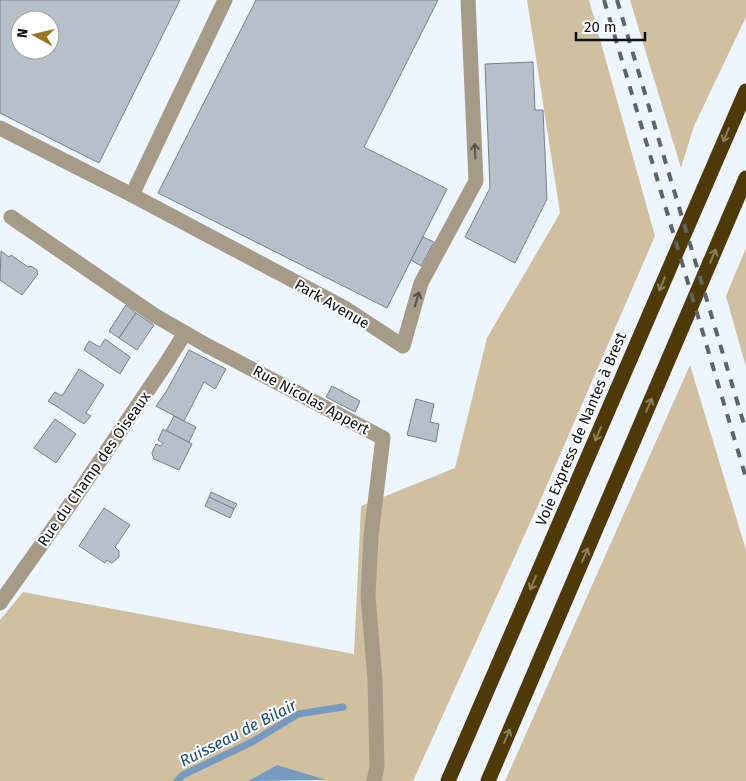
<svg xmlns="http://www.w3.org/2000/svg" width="746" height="781" viewBox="0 0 746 781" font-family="'Fira Sans',sans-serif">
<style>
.green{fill:#d1c09f}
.water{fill:#779ac0}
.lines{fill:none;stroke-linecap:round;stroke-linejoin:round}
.stream{stroke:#779ac0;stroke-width:7}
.building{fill:#b6c0cb;stroke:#78818b;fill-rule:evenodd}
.street{stroke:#a69b87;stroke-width:15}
.highway{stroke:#4e3907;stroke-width:15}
.rail{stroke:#5f646a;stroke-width:4;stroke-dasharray:9 9;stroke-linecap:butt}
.oneway{stroke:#8c7e5e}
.oneway2{stroke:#58544c}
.labels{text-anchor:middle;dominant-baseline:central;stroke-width:4;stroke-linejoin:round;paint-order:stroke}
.street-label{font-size:15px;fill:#0b0e12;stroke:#fff}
.water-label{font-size:16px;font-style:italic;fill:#164a7b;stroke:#fff}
</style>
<rect width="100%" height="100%" fill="#edf5ff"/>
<g class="green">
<path d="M527,0H589L655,236L544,492L413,781H325L277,765L248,781H0V620L23,592L354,654L361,506L455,468L487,338L560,213Z"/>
<path d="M630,0H746V17L694,126L681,168Z"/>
<path d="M746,248V367L726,296Z"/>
<path d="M690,365L746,550V781H505Z"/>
</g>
<path class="water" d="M277,765L326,780L248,781Z"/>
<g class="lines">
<path class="stream" d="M177,781L183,775L252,742L298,714L343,707"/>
</g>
<g class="building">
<path d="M0,0H180L99,163L0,113ZM20,20H50V50H20Z"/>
<path d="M256,0H438L364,147L447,189L387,308L158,193Z"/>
<path d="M533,62L535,110H543L547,199L515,263L465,237L490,188L485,64Z"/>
<path d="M423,237L434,242L421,266L411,260Z"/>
<path d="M1,251L9,257L11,255L28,267L31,266L37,270L38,274L22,295L0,280Z"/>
<path d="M126,305L136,313L119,338L109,331Z"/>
<path d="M136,313L154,325L137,350L119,338Z"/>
<path d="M105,339L130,357L120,374L84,350L89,341L100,347Z"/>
<path d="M189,350L226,369L215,389L204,382L184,421L156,406L166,392Z"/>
<path d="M79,369L104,385L86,413L91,416L84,424L48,401L55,392L62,396Z"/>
<path d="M332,386L360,401L355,412L326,397Z"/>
<path d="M416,399L434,404L430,422L439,424L436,442L407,435Z"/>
<path d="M174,416L196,427L189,442L166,431Z"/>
<path d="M55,419L76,434L56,463L34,448Z"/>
<path d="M163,429L192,444L179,470L154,459L152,453L156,444L161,446L163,443L158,440Z"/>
<path d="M211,492L237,504L234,509L209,497Z"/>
<path d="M209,497L234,509L230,518L205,506Z"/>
<path d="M104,508L130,525L115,547L119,551V557L112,563L107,560L105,563L79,546Z"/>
</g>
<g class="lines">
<g class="street">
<path d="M0,128L132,195L343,307L403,346L421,283L476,181L468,0"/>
<path d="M132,195L225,0"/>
<path d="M11,217L154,315L206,345L383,438L371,536L368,596L375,680L377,767L374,781"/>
<path d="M0,603L76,496L165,365L185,333"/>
</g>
<g class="highway">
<path d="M448,781L746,91"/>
<path d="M488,781L746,178"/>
</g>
<g class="rail">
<path d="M604,0L746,478"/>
<path d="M617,0L746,431"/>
</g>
</g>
<defs><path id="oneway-shaft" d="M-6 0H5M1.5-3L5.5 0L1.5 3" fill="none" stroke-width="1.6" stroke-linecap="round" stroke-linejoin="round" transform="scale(1.25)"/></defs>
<g class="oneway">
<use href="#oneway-shaft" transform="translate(726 135) rotate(113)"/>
<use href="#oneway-shaft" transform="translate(713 256) rotate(-67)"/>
<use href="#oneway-shaft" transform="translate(662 284) rotate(113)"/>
<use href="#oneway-shaft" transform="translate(649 405) rotate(-67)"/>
<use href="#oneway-shaft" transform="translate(598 434) rotate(113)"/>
<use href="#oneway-shaft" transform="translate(585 555) rotate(-67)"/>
<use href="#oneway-shaft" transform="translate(533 583) rotate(113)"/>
<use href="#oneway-shaft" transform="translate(507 736) rotate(-67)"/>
</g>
<g class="oneway2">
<use href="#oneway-shaft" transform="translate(475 151) rotate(-93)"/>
<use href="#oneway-shaft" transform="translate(417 299) rotate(-74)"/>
</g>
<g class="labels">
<g class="street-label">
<text transform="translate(332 304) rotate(30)">Park Avenue</text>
<text transform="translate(311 400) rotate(28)">Rue Nicolas Appert</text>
<text transform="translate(581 429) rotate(-67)">Voie Express de Nantes à Brest</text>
<text transform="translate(94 469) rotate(-55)">Rue du Champ des Oiseaux</text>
</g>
<g class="water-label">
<text transform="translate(238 733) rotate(-27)">Ruisseau de Bilair</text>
</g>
</g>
<g transform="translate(35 35) rotate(278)"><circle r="24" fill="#ffffff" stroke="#9d9fa0"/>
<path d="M0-4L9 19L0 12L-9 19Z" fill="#9c7723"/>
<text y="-8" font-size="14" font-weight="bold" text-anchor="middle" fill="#0b0e12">N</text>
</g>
<path d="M576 32v8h69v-8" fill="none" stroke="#0b0e12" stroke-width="2.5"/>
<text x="584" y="32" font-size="15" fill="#0b0e12" stroke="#ffffff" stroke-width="4" paint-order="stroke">20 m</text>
</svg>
